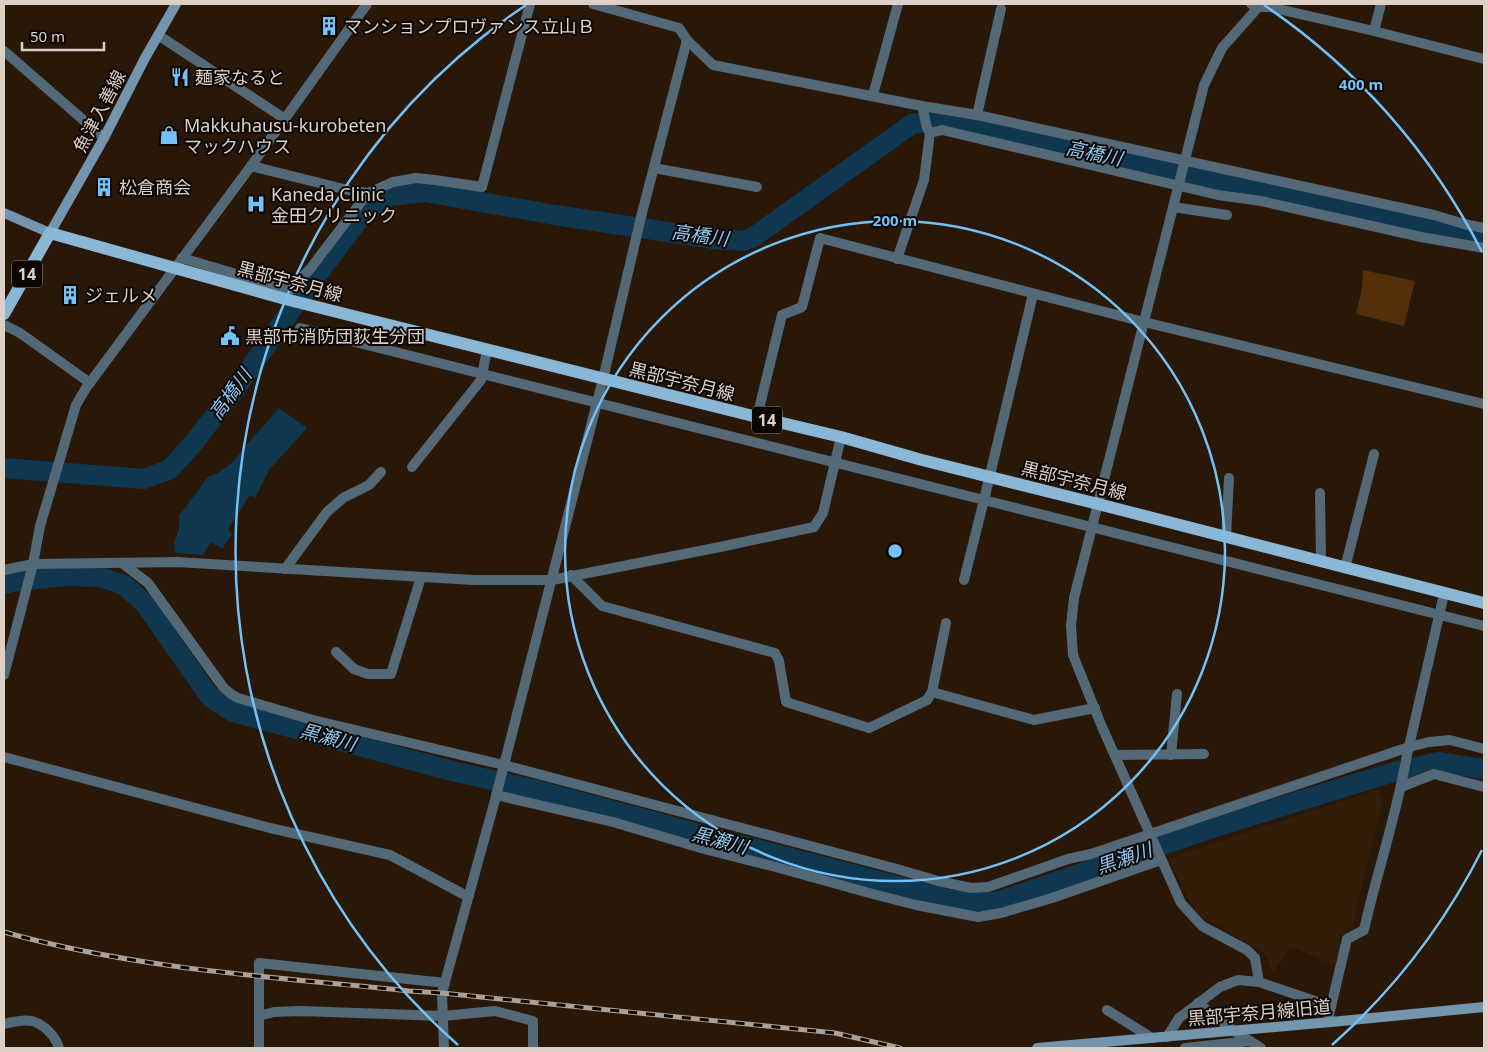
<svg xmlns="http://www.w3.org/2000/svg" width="1488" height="1052" viewBox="0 0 1488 1052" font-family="'Noto Sans','Noto Sans JP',sans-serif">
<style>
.built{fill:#341d08}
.green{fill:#542f09}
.water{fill:#0f3750}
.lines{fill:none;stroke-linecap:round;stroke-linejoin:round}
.river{stroke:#0f3750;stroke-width:20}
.street{stroke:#546978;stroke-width:10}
.secondary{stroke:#7395ad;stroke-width:10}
.primary{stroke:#8bb7d7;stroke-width:12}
.rail-casing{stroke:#ada095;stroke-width:5}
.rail{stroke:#0c0502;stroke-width:3;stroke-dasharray:9;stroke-linecap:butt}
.ring{fill:none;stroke:#73c1f6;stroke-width:2.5}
.labels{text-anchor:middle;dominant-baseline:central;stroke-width:4;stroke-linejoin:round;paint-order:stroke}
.shield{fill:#0c0502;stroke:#9e938c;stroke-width:1}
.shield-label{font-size:16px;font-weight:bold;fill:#dcd0c7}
.poi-label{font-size:18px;fill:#dcd0c7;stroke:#0c0502;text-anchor:start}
.street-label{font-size:18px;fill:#dcd0c7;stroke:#0c0502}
.water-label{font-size:19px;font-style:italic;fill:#8dc9f3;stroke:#0c0502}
.centre{fill:#73c1f6;stroke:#0c0502;stroke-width:2.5}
.ring-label{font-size:15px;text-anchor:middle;font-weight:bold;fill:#73c1f6;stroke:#0c0502;stroke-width:4;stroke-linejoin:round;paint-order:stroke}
</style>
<rect width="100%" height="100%" fill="#291708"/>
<path class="built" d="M1377,789L1383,799L1352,928L1340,936L1336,966L1290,946L1273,973L1264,953L1202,917L1187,897L1169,859Z"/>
<path class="green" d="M1363,270L1415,281L1404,326L1356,314L1362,289Z"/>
<path class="water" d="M279,408L307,428L269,470L255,498L250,495L228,529L232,534L222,549L211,542L203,555L175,553L174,543L179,529V516L208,477L218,473L233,462L243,449Z"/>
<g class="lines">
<g class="river">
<path d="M4,468L144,479L170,469L192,445L236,388L302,295L363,214L390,196L425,192L555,215L714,239L743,241L752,238L912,124L940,120L994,133L1363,211L1484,239"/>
<path d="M4,584L18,581L65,576L100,577L124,585L145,604L210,697L233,712L452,771L536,790L729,842L951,900L997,902L1212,828L1390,773L1438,762L1484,769"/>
</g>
<g class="street">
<path d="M593,4L679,28L687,40L713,65L922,106L927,128L930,133L924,180L897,259"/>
<path d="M1251,4L1259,7H1270L1374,31L1484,59"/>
<path d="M1261,4L1222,48L1204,85L1074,598L1071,626L1073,655L1102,727L1181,903L1202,926L1247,950L1255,958L1259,982L1315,1001L1329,1015L1331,1022"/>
<path d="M1374,31L1381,4"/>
<path d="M158,35L285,119"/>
<path d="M4,51L104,138"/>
<path d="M873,95L898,4"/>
<path d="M922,106L977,115L1434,215L1464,224L1484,228"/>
<path d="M977,115L1001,9"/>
<path d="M930,133L942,130L1218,195L1261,201L1421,237L1484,248"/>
<path d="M251,166L352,191L368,193L393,182L416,178L435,180L482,187L530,4"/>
<path d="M654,168L757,187"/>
<path d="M1173,207L1227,215"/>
<path d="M182,258L290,290L310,269L368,193"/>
<path d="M1033,294L984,500L1484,626"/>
<path d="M4,325L20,333L90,383"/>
<path d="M300,328L984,500L964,580"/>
<path d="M757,417L782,315L802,307L820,238L1144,322L1484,404"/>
<path d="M412,467L481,380L487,350"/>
<path d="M1320,493L1321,562"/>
<path d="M1226,537L1229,478"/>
<path d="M122,563L148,583L223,687L231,694L238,698L313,720L504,765L897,869L938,881L971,888L988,887L1068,859L1091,854L1409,747L1429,742L1450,740L1484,749"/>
<path d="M1345,568L1374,454"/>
<path d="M285,569L327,512L343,498L369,485L381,472"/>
<path d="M4,570L33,564L177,562L473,580H552L720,547L814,527L823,513L841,437"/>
<path d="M571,575L602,606L775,653L779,661L786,702L869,728L927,700L932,692L946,623"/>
<path d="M336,652L354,669L368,674H391L421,577"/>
<path d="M4,675L33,564L40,526L76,405L86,388L251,166L367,4"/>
<path d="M932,692L1034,720L1095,708"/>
<path d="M1115,755L1204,754"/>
<path d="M1171,755L1177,694"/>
<path d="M4,757L270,828L390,855L463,894L469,896"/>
<path d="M1401,787L1434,774L1484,787"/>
<path d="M496,795L613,822L704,849L772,866L873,894L916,905L978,917L1001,913L1052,898L1161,860"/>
<path d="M1198,1003L1234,1031L1261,1048"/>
<path d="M1107,1010L1152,1038"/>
<path d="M1329,1015L1347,939L1364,930C1377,872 1397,814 1407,755L1444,594"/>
<path d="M259,1016L274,1012L300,1011L443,1016L495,1011L533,1021V1048"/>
<path d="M4,1024C12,1022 23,1019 32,1021C44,1024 56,1037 59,1048"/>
<path d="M1167,1037L1179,1018L1220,987L1238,980L1259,982"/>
<path d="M259,1048V963L445,983"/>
<path d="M444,1048L442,993L495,800L603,379L642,213L687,40"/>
<path d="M1185,1048L1250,1041"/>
</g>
<g class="secondary">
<path d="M4,213L50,233L104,138L145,58L176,4"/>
<path d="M1037,1048L1331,1022L1484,1007"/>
</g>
<path class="primary" d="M4,314L50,233L285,299L757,417L841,437L922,460L1098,504L1484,603"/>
<g class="rail-casing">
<path id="rail" d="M4,932C135,969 273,977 409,991L442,993L835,1033L900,1048"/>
</g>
<use href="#rail" class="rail"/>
</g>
<g class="ring">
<circle cx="895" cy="551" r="330"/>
<path d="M1482 850A659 659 0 0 1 1332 1045M458 1045A659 659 0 0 1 526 5M1264 5A659 659 0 0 1 1482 252"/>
</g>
<defs>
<g id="building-bare" transform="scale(1.5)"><path d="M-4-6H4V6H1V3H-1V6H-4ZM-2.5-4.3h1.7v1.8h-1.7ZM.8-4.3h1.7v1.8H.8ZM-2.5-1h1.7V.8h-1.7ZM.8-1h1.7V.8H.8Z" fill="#73c1f6" stroke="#0c0502" stroke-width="2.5" paint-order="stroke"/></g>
<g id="restaurant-bare" transform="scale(1.5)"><path d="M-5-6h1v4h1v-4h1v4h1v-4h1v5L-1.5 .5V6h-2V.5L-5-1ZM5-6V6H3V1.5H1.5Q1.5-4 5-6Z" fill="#73c1f6" stroke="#0c0502" stroke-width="2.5" paint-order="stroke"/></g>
<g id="shop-bare" transform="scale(1.5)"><path d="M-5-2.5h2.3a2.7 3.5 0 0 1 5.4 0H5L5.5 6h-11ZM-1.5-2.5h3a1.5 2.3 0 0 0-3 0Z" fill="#73c1f6" stroke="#0c0502" stroke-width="2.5" paint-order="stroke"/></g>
<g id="hospital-bare" transform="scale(1.5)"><path d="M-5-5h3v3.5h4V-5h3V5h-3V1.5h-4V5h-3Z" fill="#73c1f6" stroke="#0c0502" stroke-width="2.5" paint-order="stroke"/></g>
<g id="civic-bare" transform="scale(1.5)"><path d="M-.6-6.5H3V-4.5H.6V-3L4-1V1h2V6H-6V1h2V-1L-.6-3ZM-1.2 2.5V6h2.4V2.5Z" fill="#73c1f6" stroke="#0c0502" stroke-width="2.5" paint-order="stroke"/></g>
</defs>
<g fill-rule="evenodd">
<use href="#building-bare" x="329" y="26"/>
<use href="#restaurant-bare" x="180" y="77"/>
<use href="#shop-bare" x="169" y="135"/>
<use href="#building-bare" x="104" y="187"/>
<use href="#hospital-bare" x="256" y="204"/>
<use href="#building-bare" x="70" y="295"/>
<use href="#civic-bare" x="230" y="336"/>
</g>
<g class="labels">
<g class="shield">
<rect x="12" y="260.5" width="30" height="27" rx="4"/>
<rect x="752" y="406.5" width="30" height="27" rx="4"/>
</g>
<g class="shield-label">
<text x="27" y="274">14</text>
<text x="767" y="420">14</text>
</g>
<g class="poi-label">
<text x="344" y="26">マンションプロヴァンス立山Ｂ</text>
<text x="195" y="77">麺家なると</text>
<text x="184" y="125">Makkuhausu-kurobeten<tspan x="184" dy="21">マックハウス</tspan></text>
<text x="119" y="187">松倉商会</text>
<text x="271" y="194">Kaneda Clinic<tspan x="271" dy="21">金田クリニック</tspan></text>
<text x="85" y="295">ジェルメ</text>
<text x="245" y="336">黒部市消防団荻生分団</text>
</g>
<g class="street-label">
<text transform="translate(99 111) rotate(-62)">魚津入善線</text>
<text transform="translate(290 281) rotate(15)">黒部宇奈月線</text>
<text transform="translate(682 381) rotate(14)">黒部宇奈月線</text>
<text transform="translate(1074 480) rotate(14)">黒部宇奈月線</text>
<text transform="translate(1259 1012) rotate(-5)">黒部宇奈月線旧道</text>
</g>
<g class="water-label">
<text transform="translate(1094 153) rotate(12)">高橋川</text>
<text transform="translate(700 235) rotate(8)">高橋川</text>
<text transform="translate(230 394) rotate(-54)">高橋川</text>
<text transform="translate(328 737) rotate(15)">黒瀬川</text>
<text transform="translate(720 840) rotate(15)">黒瀬川</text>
<text transform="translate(1124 858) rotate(-19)">黒瀬川</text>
</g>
</g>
<circle cx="895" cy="551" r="8" class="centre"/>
<g class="ring-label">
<text x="1361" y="90">400 m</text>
<text x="895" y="226">200 m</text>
</g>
<rect width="1488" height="1052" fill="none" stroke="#dcd0c7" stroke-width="10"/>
<path d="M22 42v8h82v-8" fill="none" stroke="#dcd0c7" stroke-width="2.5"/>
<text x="30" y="42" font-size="15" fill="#dcd0c7" stroke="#0c0502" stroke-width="4" paint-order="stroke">50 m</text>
</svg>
